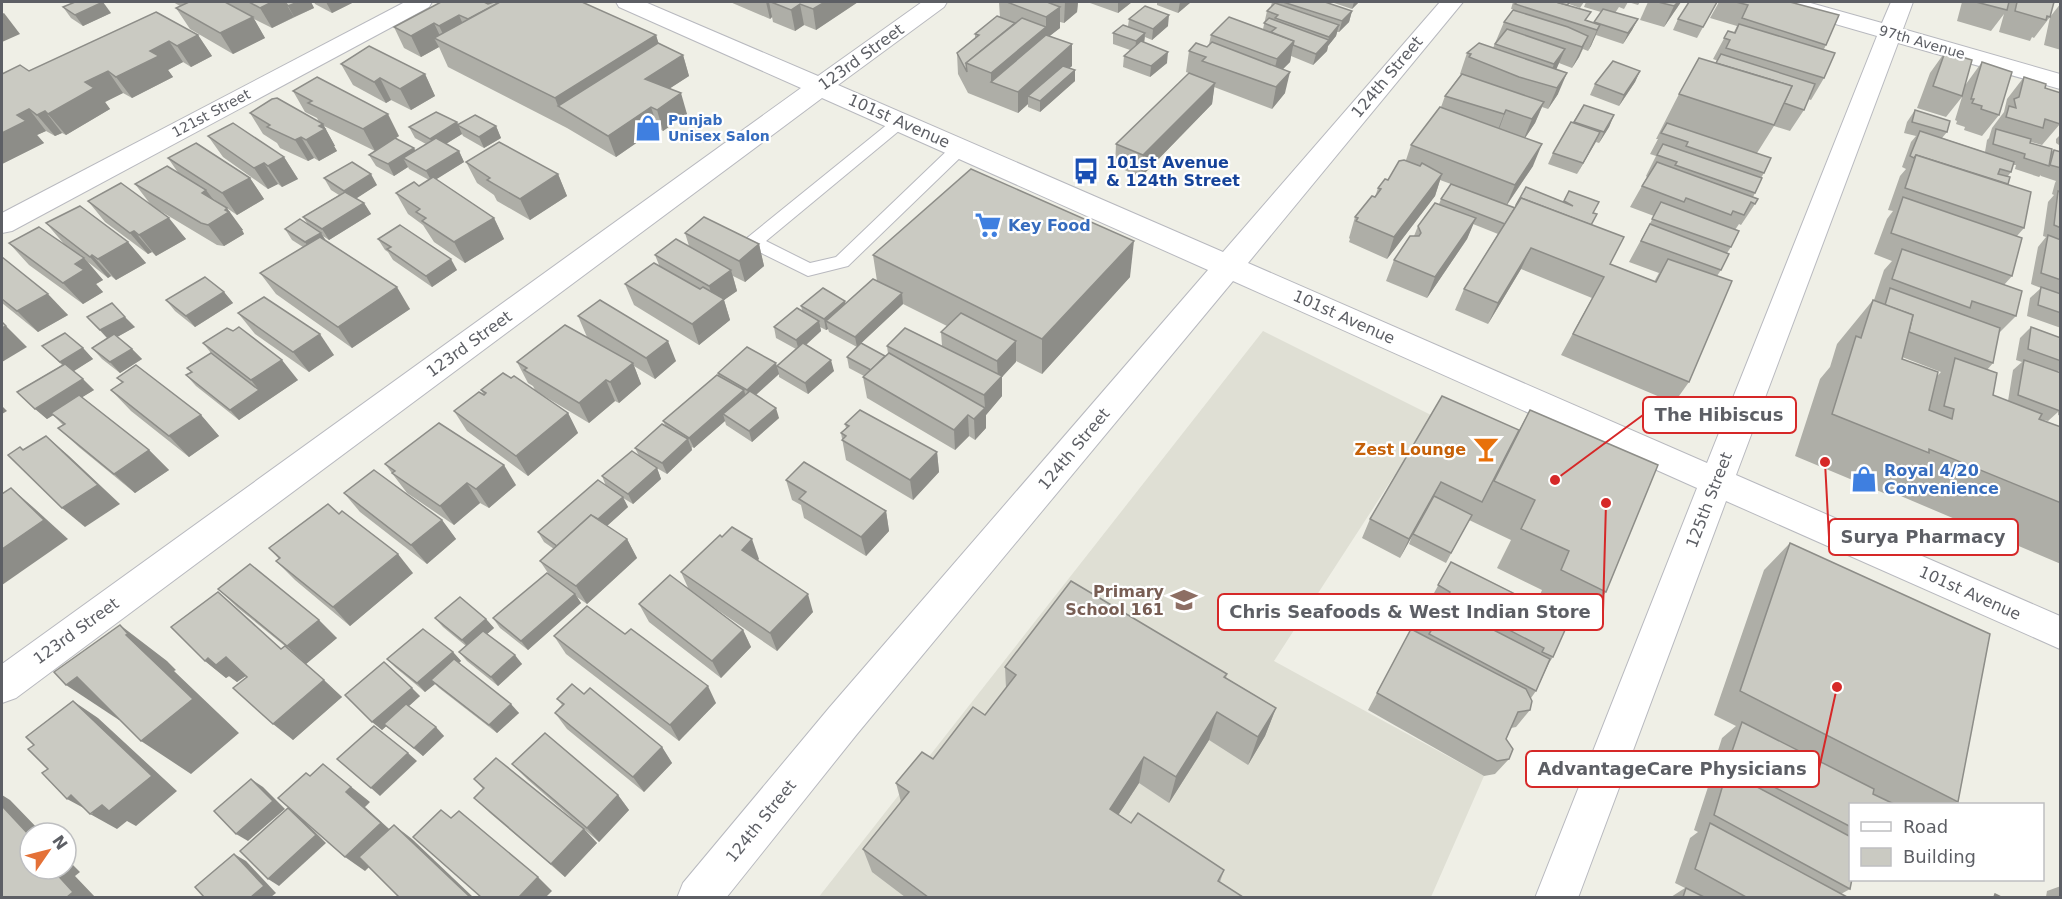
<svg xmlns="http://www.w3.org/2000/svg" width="2062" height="899" viewBox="0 0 2062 899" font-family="'DejaVu Sans',sans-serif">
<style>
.education{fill:#dfdfd4}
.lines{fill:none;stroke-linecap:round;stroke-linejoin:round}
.service-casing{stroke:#b8b9bf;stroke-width:2}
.minor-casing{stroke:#b8b9bf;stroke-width:2}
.service{fill:#fff;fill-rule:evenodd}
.minor{fill:#fff;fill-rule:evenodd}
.wall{fill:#aeaea7;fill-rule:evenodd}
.shaded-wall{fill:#8d8d88}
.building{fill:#cacac2;stroke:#8d8d88;stroke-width:1.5}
.labels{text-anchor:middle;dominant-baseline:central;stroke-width:4.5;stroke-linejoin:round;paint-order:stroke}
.far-street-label{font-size:14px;fill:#5d5f65;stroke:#fff}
.far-shop-label{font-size:14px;font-weight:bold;fill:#366cbe;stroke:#fff;text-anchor:start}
.street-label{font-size:16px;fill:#5d5f65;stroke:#fff}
.transit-label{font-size:16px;font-weight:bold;fill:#164399;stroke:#fff;text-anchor:start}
.shop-label{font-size:16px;font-weight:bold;fill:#366cbe;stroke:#fff;text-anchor:start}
.food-label{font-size:16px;font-weight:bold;fill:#c56008;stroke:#fff;text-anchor:end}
.education-label{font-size:16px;font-weight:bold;fill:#785e54;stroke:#fff;text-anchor:end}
.leader{fill:none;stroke:#d62828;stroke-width:2}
.callout-dot{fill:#d62828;stroke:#fff;stroke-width:2}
.callout{fill:#fff;stroke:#d62828;stroke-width:2}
.callout-label{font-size:18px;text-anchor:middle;font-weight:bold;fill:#5d5f65}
</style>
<rect width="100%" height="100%" fill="#efefe6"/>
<path class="education" d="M1263,331L1433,416L1274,661L1484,776L1431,897L818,898Z"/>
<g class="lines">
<g class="service-casing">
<path id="service" d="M900,117L906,119L908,122L906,125L766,241L810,263L836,257L954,144H966L968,148L966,152L848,266L808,276L747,246L744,242L747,238L894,119Z"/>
</g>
<g class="minor-casing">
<g id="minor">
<path d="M405,2H432L429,7L12,231L2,233V213Z"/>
<path d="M616,2H645L818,76L922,2H947L944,7L838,85L1223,252L1440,2H1463L1248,263L1707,463L1877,36L1776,7L1773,2H1807L1882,23L1891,2H1913L1903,29L2060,74V89L1898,43L1736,475L2060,616V649L1726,501L1578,898H1535L1697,488L1233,281L857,734L726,898H677L683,883L829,708L1208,270L822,98L16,698L2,703V664L801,88L619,7Z"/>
</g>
</g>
<use href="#service" class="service"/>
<use href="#minor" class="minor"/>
</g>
<g class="wall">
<path d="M173,2H311L314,8L272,28L254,19L265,38L233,54L190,29L176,8L180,6Z"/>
<path d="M314,2H354L332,13L315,4Z"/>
<path d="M441,2L656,35L658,43L683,55L689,76L670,88L687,114L663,131L658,128L616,157L567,128L448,67L439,47L421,57L404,48L394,27Z"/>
<path d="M730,2H858L816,30L804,25L795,31L773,22L772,17L770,19Z"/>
<path d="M999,2H1078L1077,12L1064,23L1060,22V28L1049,36L1072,44V66L1069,68L1075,81L1040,112L1028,107V104L1018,113L968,93L958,74L957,53L975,38V34L1000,18Z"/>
<path d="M1090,2H1132L1118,13L1090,3Z"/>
<path d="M1157,2H1191L1178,13L1157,5Z"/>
<path d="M1272,2H1325L1352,11L1349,22L1339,32H1337L1336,36L1328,46L1327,51L1313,65L1291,56L1290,62L1283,69L1285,93L1272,109L1214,87L1212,104L1141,177L1115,166L1116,144L1200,77L1186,72L1189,51L1207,47L1209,44L1211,35L1263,29L1267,11L1272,6H1271Z"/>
<path d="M1331,2H1359L1352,9Z"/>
<path d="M1513,2H1584L1580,8L1569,4L1568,5L1587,21L1594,23L1601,12L1584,7L1586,2H1640L1638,5L1628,2L1624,9L1619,7L1615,13L1638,19L1632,30L1623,44L1596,35L1588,51L1583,49L1579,57L1572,68L1559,63L1556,69L1558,94L1548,109L1542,107L1535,123L1525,138L1533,166L1507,205L1514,208L1516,205L1563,202L1569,191L1593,213L1591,225L1610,264L1654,282L1659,273L1629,262L1654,216L1630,207L1647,177L1646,176L1656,156L1650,154L1658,139H1656L1679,94L1716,63L1718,61L1713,59L1728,31L1734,32L1737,26L1710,18L1719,2H1790L1826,45L1824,49V78L1811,100L1808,99L1804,110L1790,131L1774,126L1757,153L1764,173L1761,178L1755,193L1753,197L1755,204L1741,225L1739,224L1735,230L1731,247L1727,253L1721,270L1717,276L1689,382L1674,403L1561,355L1592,298L1521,269L1488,324L1455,310L1464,289L1498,234L1473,224L1467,239L1427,298L1386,281L1394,260L1414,236L1418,226L1439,204L1441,199L1451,184L1440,180L1435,196L1387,259L1349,242L1350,239L1349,238L1355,217L1375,197L1378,188L1388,180L1406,160L1411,145L1441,107L1445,96L1461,74H1460L1467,53L1493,48L1504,22L1513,10V9H1511Z"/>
<path d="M1648,2H1681L1664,27L1640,20Z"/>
<path d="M1717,2L1697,38L1673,30L1678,19Z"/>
<path d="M1962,2H2009H2008H2054L2050,17L2034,38L2032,37L2030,41L1999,32L2004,14L1991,31L1957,21Z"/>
<path d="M2061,3V50L2044,45L2050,17Z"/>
<path d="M63,7L111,13L83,26L71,18Z"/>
<path d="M1129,19L1168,26L1152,40L1145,37L1144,42L1167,63L1150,77L1123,67L1124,56L1130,50L1113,44V33L1128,26Z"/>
<path d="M198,35L212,56L191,67L183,62L168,70L173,77L132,98L123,93L105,102L110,109L66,135L62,133L55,136L46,131L37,135L44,143L2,164L29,71Z"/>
<path d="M1945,52L1966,84L1982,62L1999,115L1982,136L1964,130L1965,127L1956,124L1957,121L1955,120L1962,97L1946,117L1917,108L1930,73Z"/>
<path d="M341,64L425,74L435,96L411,110L391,100L386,103L353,85Z"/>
<path d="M1640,71L1635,82L1619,106L1590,95L1595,84Z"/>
<path d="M2024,77L2045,88L2060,124L2042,145L2031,142L2030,143L2051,152L2054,150L2059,151V145L2056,143V139L2061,134V328L2027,316L2030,298L2041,288L2031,284L2038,247L2046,237L2043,236L2048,202L2054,195L2052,194L2055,183L2056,181L2041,176V175L2039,177L2015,169L2016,165H2013L2011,172L2008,176V184L2024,228L2017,236L2012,276L2004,285L2016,316L1999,333L1993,363L1987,370L1993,395L2008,401L2013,370L2022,362L2016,360L2020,338L2031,327L2061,361V369L2057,372L2061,373V416L2058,415V412L2048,421L2039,419L2061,427V564L1889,491L1886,494L1795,456L1820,379L1830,367L1837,344L1873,300L1879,302L1874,300L1884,270L1892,261L1874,254L1887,219L1893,211L1888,210L1900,176L1906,169L1902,167L1911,142L1916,136L1904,133L1907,122L1915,110L1947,132L1942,138L1985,152L1987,140L1989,138L1992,128L2004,112L2007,99ZM1902,357L1941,372L1936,377L1902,359Z"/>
<path d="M293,91L399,136L375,151L324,126L335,146H334L337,151L319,161L314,158L308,161L280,148L277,143L263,134L250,113L319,122L317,118L305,112Z"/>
<path d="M1584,105L1614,115L1609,127L1599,143L1596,142L1577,174L1548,164L1553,153Z"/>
<path d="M457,122L458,125L496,126L501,138L484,148L463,136L462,134L446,144L459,151L464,162L436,179L494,218L504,239L465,263L434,242L423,225L408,214L396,193L419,186L429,180L409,169L408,167L394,176L376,166L369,155L415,151L426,144L415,138L409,127Z"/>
<path d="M208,136L284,157L298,179L282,187L278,184L268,189L223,157Z"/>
<path d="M168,158L250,178L264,199L237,215L212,198L243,230H242L244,234L224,246L217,245L152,206L186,239L156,256L152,252L148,254L105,222L88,201L151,205L135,184L179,174Z"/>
<path d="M466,162L558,174L567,196L530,220L497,201L494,195L477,183Z"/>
<path d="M324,178L377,185L356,198L364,203L371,214L329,240L323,236L326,241L410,309L352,348L276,294L260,273L303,247L292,240L285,229L307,223L303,217L339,195L331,190Z"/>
<path d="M46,223L128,242L146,263L116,280L111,276L108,278L88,262L103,280L96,284L103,292L83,304L29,265L9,243L65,245Z"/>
<path d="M685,233L759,244L764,266L745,282L733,276L737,291L724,300L730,320L699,345L634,305L625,284L659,265L655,255L689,246Z"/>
<path d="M378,239L457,270L432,287L393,260L388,252L385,250Z"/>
<path d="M873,255L1130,277L1042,374L1016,361L1002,377V396L986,415V428L975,440L969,436L955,450L867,398L863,377L864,376L849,368L847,357H885L888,354L887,346H942L941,332L947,326L903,304L857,347L829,332L828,329L826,330L820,327L821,331L806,345L834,371L808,394L779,377V374L756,395L779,418L752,442L726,425L725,421L694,448L692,447V450L667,474L655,467L657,468L661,479L633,504L623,498L628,507L607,526L627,539L637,558L587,604L577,597L581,603L528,650L500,628L493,618L548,573L540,561L554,549L544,542L538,532L606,486L602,476L639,456L635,448L665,425L663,421L718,376V373L777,366L796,349L776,338L774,327L802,310L801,306L846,303L877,281Z"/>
<path d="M2,257L68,315L38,332L2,303Z"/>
<path d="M224,292L233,303L195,327L175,311L166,300Z"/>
<path d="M238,313L334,355L309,372L255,334Z"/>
<path d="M578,316L676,361L655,379L634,366L641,384L619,403L615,401L589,423L539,393L568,413L578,433L528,476L467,431L454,411L484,395L481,390L511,378L535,390L533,386L528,383L517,362L587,337Z"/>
<path d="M87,317L135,327L117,337L132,349L142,359L120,373L102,359L92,348L107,338Z"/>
<path d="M203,343L298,380L239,420L196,386L186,375L191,372L187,368L211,353Z"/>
<path d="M42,346L83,348L93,359L73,371L94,390L82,397L149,450L169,470L135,493L80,448L58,428L63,425L53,415L47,419L17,392L62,365Z"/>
<path d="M117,378L201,415L219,436L189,457L131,411L111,390L122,383Z"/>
<path d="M1530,410L1606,592L1577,630L1567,625L1553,657L1549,663L1536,691L1531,698L1530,710L1516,727L1511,728L1506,739L1509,759L1495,774L1484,776L1368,710L1411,629L1416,631L1429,607L1439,612L1440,610L1428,604L1451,562L1536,604L1542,590L1497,568L1511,540L1469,520L1446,563L1409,544L1412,536L1400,558L1362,538L1370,519L1514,439Z"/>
<path d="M845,424L937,452L939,472L913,500L846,460L841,433L846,428Z"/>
<path d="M385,464L516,485L489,508L480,503L454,525L407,493Z"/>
<path d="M786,480L886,511L889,531L866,556L804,518L801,505L792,500Z"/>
<path d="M344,493L442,520L456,539L427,564L360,512Z"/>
<path d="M722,537L759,559L757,560L813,612L777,651L706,602L743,630L751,647L721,678L649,622L639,604L689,590L681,572Z"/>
<path d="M1790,543L1958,802L1953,804H1851L1850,889L1841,894L1847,897H1671L1685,888L1675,883L1690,838L1698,832L1694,830L1708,787L1714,782L1709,779L1722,738L1736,726L1714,715L1764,570Z"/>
<path d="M269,548L413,573L350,626L295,580L276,561L279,559Z"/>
<path d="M218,589L337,638L306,664L288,649L342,697L293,740L246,676L237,682L229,676L226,678L205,661L281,649L285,646L238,608Z"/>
<path d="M435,618L486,619L494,628L487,634L522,664L498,686L467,661L459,652L466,646L443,627Z"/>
<path d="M625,634L716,703L679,741L566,654L554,636Z"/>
<path d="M453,652L461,661L459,663L519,713L497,733L439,688L435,684L425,692L396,668L387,659Z"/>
<path d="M1005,667L1227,674L1226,678L1276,708L1265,736L1248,765L1209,740L1169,803L1139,783L1118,815L1131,823L1224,870L1220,882L1243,897H905L872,872L863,849L901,802L896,783L933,759L985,715L1006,688Z"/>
<path d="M584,694L662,747L672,763L644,792L567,729L555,713L562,705L557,699Z"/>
<path d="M345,695L420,696L409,706L444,736L423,756L386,726L382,730Z"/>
<path d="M512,764L618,795L629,810L599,842L527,779Z"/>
<path d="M474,779L584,829L597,843L565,877L490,813L474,798L483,789Z"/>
<path d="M2061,886V897H2046L2047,891Z"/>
</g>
<g class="shaded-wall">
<path d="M103,2L111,13L83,26L75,15Z"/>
<path d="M272,2H285L294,17L272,28L260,8Z"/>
<path d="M298,2H311L314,8L294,17L288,6Z"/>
<path d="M326,2H354L332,13Z"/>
<path d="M766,2H769L772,17L770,19Z"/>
<path d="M825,2H858L816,30L813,9Z"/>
<path d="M1065,2H1078L1077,12L1064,23Z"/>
<path d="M1118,2H1132L1118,13Z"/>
<path d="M1180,2H1191L1178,13Z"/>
<path d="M1354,2H1359L1352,9Z"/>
<path d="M1678,2H1681L1664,27L1674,6Z"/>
<path d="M800,4L804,25L795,31L791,10Z"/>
<path d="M1060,7V28L991,82V73L1046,27V17Z"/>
<path d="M1352,11L1349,22L1339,32L1342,21Z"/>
<path d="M4,13L20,34L2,42V14Z"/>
<path d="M459,15L468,36L448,44L439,26Z"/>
<path d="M1169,15L1168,26L1152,40L1153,29Z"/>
<path d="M253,17L265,38L233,54L220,33Z"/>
<path d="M1638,19L1632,30L1623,44L1628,33Z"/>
<path d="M434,23L443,42L434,38L439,47L421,57L411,36Z"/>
<path d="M1339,25L1336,36L1328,46L1327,51L1313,65L1316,54L1328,41L1329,37Z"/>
<path d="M1600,25L1591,46L1588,51L1597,30Z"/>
<path d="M1145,33L1144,44L1135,52L1136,41Z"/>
<path d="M198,35L212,56L191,67L177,46Z"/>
<path d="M656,35L665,64L558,106L555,98Z"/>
<path d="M1588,36L1579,57L1572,68L1582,47Z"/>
<path d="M169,41L183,62L168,70L173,77L132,98L116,77L150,51Z"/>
<path d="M1294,41L1290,62L1272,80L1277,59Z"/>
<path d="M1072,44V66L1035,98L1028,96V104L1018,113V92Z"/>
<path d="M1565,49L1556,70L1546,85L1554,64Z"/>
<path d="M1168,52L1167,63L1150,77L1151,66Z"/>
<path d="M683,55L689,76L652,100L645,79Z"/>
<path d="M1075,70V81L1040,112V101Z"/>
<path d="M108,71L123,93L105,102L110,109L66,135L48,114L85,82Z"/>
<path d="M1640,71L1635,82L1619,106L1624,95Z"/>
<path d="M1290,72L1285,93L1272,109L1276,87Z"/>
<path d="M1567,73L1558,94L1548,109L1557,88Z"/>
<path d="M425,74L435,96L411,110L400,89Z"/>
<path d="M380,78L391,100L386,103L374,82Z"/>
<path d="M1215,83L1212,104L1141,177L1143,155Z"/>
<path d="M681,93L687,114L663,131L657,110Z"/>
<path d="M1544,102L1535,123L1523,141L1532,119Z"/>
<path d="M651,107L658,128L616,157L608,136Z"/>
<path d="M29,109L46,131L37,135L44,143L2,164V133L17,115Z"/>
<path d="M1506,110L1498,132L1496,135L1504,114Z"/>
<path d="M45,111L62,133L55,136L37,115Z"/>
<path d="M388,114L399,136L375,151L363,129Z"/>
<path d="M1614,115L1609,127L1599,143L1604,132Z"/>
<path d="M457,122L462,134L436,150L430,139Z"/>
<path d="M323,124L335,146H334L337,151L319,161L306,140L319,126Z"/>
<path d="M496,126L501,138L484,148L479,137Z"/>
<path d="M1600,132L1595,143L1577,174L1583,163Z"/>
<path d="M301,137L314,158L308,161L295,140Z"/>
<path d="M1542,144L1533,166L1506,206L1515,185Z"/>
<path d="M414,148L420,159L403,158L408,167L394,176L388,164Z"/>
<path d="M459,151L464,162L432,182L426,171Z"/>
<path d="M284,157L298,179L282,187L268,166Z"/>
<path d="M264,163L278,184L268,189L254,168Z"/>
<path d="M371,174L377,185L351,202L344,191Z"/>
<path d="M558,174L567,196L530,220L520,199Z"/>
<path d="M1442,174L1435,196L1387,259L1394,237Z"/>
<path d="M250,178L264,199L237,215L222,193Z"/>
<path d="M206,190L222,211L202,193Z"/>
<path d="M364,203L371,214L329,240L322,229Z"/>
<path d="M227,208L243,230H242L244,234L224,246L208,225Z"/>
<path d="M169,218L186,239L156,256L139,235Z"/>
<path d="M494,218L504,239L465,263L454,242Z"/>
<path d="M1476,218L1467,239L1427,298L1435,277Z"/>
<path d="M134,231L152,252L148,254L130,233Z"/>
<path d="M321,233L328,244L312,253L305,242Z"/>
<path d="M1134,241L1130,277L1042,374V339Z"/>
<path d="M128,242L146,263L116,280L98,259Z"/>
<path d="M759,244L764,266L745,282L739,261Z"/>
<path d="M1531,248L1521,269L1488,324L1498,303Z"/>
<path d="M92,255L111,276L108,278L90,257Z"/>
<path d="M84,258L103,280L96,284L103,292L83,304L63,283L75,264Z"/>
<path d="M451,259L457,270L432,287L426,276Z"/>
<path d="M731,270L737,291L724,300L730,320L699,345L692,324L715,306L709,286Z"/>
<path d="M397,287L410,309L352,348L338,327Z"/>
<path d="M224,292L233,303L195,327L186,316Z"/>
<path d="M902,293L903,304L857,347L855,337Z"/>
<path d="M48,294L68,315L38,332L17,311Z"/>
<path d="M845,301L847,312L826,321L828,329L826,330L824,319Z"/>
<path d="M125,317L135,327L110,341L100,330Z"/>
<path d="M819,321L821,331L799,351L796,340Z"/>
<path d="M6,326L27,347L2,362V328Z"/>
<path d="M320,334L334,355L309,372L293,352Z"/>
<path d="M668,341L676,361L655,379L646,358Z"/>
<path d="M1016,341V362L1002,377V396L986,415V428L975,440L974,419L985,408L984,395L998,380L997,361Z"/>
<path d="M83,348L93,359L71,373L60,362Z"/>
<path d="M132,349L142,359L120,373L110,362Z"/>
<path d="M282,360L298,380L239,420L230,410L259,390L251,380Z"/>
<path d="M831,360L834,371L808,394L805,383Z"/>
<path d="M633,363L641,384L619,403L610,382Z"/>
<path d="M776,363L779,374L750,400L747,390Z"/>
<path d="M83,379L94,390L47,419L35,409Z"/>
<path d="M606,380L615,401L589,423L579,403Z"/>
<path d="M744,390L747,401L723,414L725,421L694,448L689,438Z"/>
<path d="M2,406L7,411L2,414Z"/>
<path d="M776,408L779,418L752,442L749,431Z"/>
<path d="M568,413L578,433L528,476L516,456Z"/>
<path d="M201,415L219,436L189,457L169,436Z"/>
<path d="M968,415L969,436L955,450L954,430Z"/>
<path d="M46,436L69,456L120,504L85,527L62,508Z"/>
<path d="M688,439L692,450L667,474L662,463Z"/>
<path d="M149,450L169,470L135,493L114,474Z"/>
<path d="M937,452L939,472L913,500L910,480Z"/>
<path d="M504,465L516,485L489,508L476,489Z"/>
<path d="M657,468L661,479L633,504L628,494Z"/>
<path d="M1441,482L1431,502L1400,558L1409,539Z"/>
<path d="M467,483L480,503L454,525L440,506Z"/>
<path d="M11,488L34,508L68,539L2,585V549Z"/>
<path d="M623,497L628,507L569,560L563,550Z"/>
<path d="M886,511L889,531L866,556L861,537Z"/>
<path d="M442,520L456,539L427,564L411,545Z"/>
<path d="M627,539L637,558L587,604L576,586Z"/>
<path d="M752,539L759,559L749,569L742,550Z"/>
<path d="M398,554L413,573L350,626L333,607Z"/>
<path d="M575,594L581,603L528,650L521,641Z"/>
<path d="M808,594L813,612L777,651L770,633Z"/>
<path d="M486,619L494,628L470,649L462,640Z"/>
<path d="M319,620L337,638L306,664L287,646Z"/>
<path d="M120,625L167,661L176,670L174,671L239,733L191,774L141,741L126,635Z"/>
<path d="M743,630L751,647L721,678L712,661Z"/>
<path d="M453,652L461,661L435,683L431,680L435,684L425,692L417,683Z"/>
<path d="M515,655L522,664L498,686L491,677Z"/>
<path d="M226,657L247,675L237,682L229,676L226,678L205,661L208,658Z"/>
<path d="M77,677L129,712L119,720L66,685Z"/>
<path d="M324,680L342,697L293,740L273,724Z"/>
<path d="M708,686L716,703L679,741L670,725Z"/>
<path d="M412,688L420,696L382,730L372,722Z"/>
<path d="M73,701L98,718L177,791L136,826L127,821L117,829L90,814L93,813L67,799L71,795L102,805Z"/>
<path d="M511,704L519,713L497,733L489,725Z"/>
<path d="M1276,708L1265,736L1248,765L1258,737Z"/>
<path d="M1217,712L1209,740L1169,803L1176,777Z"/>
<path d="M436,727L444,736L423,756L414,748Z"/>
<path d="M662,747L672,763L644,792L633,777Z"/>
<path d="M408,753L417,761L380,796L371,788Z"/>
<path d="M1144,757L1139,783L1106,834L1110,809Z"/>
<path d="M323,764L370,802L365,807L399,838L365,871L345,857L346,792Z"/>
<path d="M251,779L263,787L285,809L248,841L236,834Z"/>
<path d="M2,795L10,800L42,833H30V836L2,806Z"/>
<path d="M618,795L629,810L599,842L587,828Z"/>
<path d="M288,808L299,816L326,843L279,886L268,879Z"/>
<path d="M394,825L412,839L473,897H470Z"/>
<path d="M584,829L597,843L565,877L551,864Z"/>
<path d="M234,854L246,861L276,893L271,897H251Z"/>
<path d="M66,858L80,872L75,876L95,897H67L52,869H66Z"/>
<path d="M538,877L552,891L546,897H519Z"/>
</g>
<g class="building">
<path d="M75,2H103L75,15L63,7Z"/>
<path d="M189,2H225L253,17L220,33L176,8Z"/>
<path d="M249,2H272L260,8Z"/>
<path d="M285,2H298L288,6Z"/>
<path d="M441,2H485H484L488,4L494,2H500L468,19L459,15L439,26L434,23L411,36L394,27Z"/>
<path d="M500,2H582L656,35L555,98L434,38Z"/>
<path d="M771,2H825L813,9L800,4L791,10Z"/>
<path d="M1007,2H1047L1060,7L1046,17Z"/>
<path d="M1283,2H1325L1352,11L1342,21Z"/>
<path d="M1517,2H1556L1591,12L1585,20L1600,25L1597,30L1515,4Z"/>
<path d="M1556,2H1570L1567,5Z"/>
<path d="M1658,2H1678L1674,6Z"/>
<path d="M1689,2H1717L1703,27L1678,19Z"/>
<path d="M1736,2H1790L1839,15L1826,45L1742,18L1748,5Z"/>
<path d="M1976,2H2009L2007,10Z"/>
<path d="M2017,2H2054L2050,17L2047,16L2046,20L2015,11Z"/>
<path d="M1275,3L1339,25L1329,37L1275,18L1278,15L1267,11Z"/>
<path d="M1145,6L1169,15L1153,29L1129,19Z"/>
<path d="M1603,9L1638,19L1628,33L1594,22Z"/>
<path d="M1513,10L1568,27L1588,36L1582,47L1504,22Z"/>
<path d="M156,12L198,35L177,46L169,41L150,51L159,56L116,77L108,71L85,82L94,88L48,114L45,111L37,115L29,109L17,115L26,121L2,133V74L20,65L29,71Z"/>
<path d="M997,16L1015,23L966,63L967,72L957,53L979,35L975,34Z"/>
<path d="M1229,17L1294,41L1277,59L1211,35Z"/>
<path d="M1022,18L1046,27L991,73L966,63Z"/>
<path d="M1269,18L1329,40L1316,54L1293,45L1294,41L1271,32L1276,28L1264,23Z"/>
<path d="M1739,24L1835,53L1824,78L1726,48L1730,40L1724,38L1728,31L1735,33Z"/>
<path d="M1123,25L1145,33L1136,41L1113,33Z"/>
<path d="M1507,29L1565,49L1554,64L1495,44Z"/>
<path d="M1046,35L1072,44L1018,92L991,82Z"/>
<path d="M1141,41L1168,52L1151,66L1124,56Z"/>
<path d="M1212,42L1290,72L1276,87L1202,61L1206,57L1189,51L1196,43L1207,47Z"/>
<path d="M658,43L683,55L645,79L681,93L657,110L651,107L608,136L558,106Z"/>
<path d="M1479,43L1567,73L1557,88L1519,77L1469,57L1471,54L1467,53Z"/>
<path d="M369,46L425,74L400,89L380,78L374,82L341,64Z"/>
<path d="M1945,52L1972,60L1962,96L1933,86Z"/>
<path d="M1721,54L1815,84L1804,110L1784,103L1792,86L1716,63Z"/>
<path d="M1699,58L1792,86L1774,125L1679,94Z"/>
<path d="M1613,61L1640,71L1624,95L1595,84Z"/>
<path d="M1982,62L2012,72L1999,115L1981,109L1982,106L1972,103L1974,99H1971Z"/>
<path d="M1063,66L1075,70L1040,101L1028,96Z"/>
<path d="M1189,73L1215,83L1143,155L1116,144Z"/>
<path d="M1462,74L1544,102L1532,119L1506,110L1504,114L1445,96Z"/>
<path d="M317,77L388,114L363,129L308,103L312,101L293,91Z"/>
<path d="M2024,77L2046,84L2045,88L2061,93L2060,124L2045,119L2043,128L2006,117L2009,106L2016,108L2014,99L2019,97Z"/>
<path d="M277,98L323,124L319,126L325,129L306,140L301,137L295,140L267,127L270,125L250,113L272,99Z"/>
<path d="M1584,105L1614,115L1604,132L1574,122Z"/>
<path d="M1440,107L1542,144L1515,185L1411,145Z"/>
<path d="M1915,110L1950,121L1947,132L1912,122Z"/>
<path d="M436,112L457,122L430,139L409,127Z"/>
<path d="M475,115L496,126L479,137L457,125Z"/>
<path d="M1571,122L1600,132L1583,163L1553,153Z"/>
<path d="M233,123L284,157L268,166L264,163L254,168L208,136Z"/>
<path d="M1667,123L1771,158L1764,173L1686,146L1688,142L1661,133Z"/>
<path d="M1996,129L2031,139L2030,143L2052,149L2049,166L2024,158L2025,154L1993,144Z"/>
<path d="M1920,131L2014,162L2011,172L2000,169L1998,174L2010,177L2008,184L1916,155L1914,158L1910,156Z"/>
<path d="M395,138L414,148L388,164L369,155Z"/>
<path d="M436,138L459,151L426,171L403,158Z"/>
<path d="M499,142L558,174L520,199L487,180L490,178L466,162Z"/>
<path d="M196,143L250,178L222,193L168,158Z"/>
<path d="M1663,144L1762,178L1755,193L1675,165L1677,162L1657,155Z"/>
<path d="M2054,150L2061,152V168L2050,165Z"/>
<path d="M1916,155L2031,192L2024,228L1905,188Z"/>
<path d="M1404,160L1420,166L1422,163L1442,174L1394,237L1356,221L1358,218L1355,217L1372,196L1375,197L1381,189L1378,188L1385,179L1388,180L1399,161Z"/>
<path d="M352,162L371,174L344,191L324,178Z"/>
<path d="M1657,162L1758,199L1755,204L1751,202L1744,215L1733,211L1731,215L1686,198L1684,202L1642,186Z"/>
<path d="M167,166L206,190L202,193L227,208L225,210L229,212L208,225L201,223L135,184Z"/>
<path d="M971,169L1134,241L1042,339L873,255Z"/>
<path d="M433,177L494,218L454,242L422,221L426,218L416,212L420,209L396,193L414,182L419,186Z"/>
<path d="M121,183L169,218L139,235L134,231L130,233L88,201Z"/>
<path d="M1451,184L1515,208L1505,224L1441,199Z"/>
<path d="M1526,187L1573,206L1564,201L1569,191L1599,202L1593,213L1597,214L1591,225L1521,198L1517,206L1516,205Z"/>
<path d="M2058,191L2061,192V228L2054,225Z"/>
<path d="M345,192L364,203L322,229L303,217Z"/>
<path d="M1903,197L2022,238L2012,276L1891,233Z"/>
<path d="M1521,198L1624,237L1610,264L1656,282L1668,259L1732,281L1689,382L1573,334L1604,277L1531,248L1498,303L1464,289Z"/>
<path d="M1661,202L1739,231L1731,247L1652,219Z"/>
<path d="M1435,203L1476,218L1435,277L1394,260L1410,236H1419L1421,233L1418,226Z"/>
<path d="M80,206L128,242L98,259L92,255L90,257L46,223Z"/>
<path d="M704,217L759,244L739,261L685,233Z"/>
<path d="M300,219L321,233L305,242L285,229Z"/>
<path d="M1650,224L1729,254L1721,270L1641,241Z"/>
<path d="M400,225L451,259L426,276L387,249L391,247L378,239Z"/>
<path d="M39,227L84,258L75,264L84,270L63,283L9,243Z"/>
<path d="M2048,235L2061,240V280L2041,273Z"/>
<path d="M320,237L397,287L338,327L260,273Z"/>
<path d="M676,239L731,270L709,286L655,255Z"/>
<path d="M1902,249L2022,291L2016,316L1972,301L1970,308L1892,279Z"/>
<path d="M2,257L48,294L17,311L2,299Z"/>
<path d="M654,263L700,289L703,287L724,299L692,324L625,284Z"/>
<path d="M205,277L224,292L186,316L166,300Z"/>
<path d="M873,279L902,293L855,337L826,321Z"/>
<path d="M2041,287L2061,294V313L2038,305Z"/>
<path d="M823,288L845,301L824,319L801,306Z"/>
<path d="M1890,288L2000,328L1993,363L1909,332L1913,315L1885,305Z"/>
<path d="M264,297L320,334L293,352L238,313Z"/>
<path d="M600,300L668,341L646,358L578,316Z"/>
<path d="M1873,300L1913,315L1902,359L1938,372L1929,410L1952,419L1954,409L1944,406L1955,358L1997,373L1993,395L2042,414L2039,419L2061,427V503L1929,449V453L1832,414L1856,336L1861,338Z"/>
<path d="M112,303L125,317L100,330L87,317Z"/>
<path d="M797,308L819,321L796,340L774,327Z"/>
<path d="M961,313L1016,341L997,361L941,332Z"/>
<path d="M2,322L6,326L2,328Z"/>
<path d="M565,325L633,363L610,382L606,380L579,403L524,370L527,368L517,362Z"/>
<path d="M239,327L282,360L251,380L203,343L227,328L233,331Z"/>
<path d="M2031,327L2061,338V361L2028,349Z"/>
<path d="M905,328L1002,376L984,395L887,346Z"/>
<path d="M65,333L83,348L60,362L42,346Z"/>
<path d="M114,334L132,349L110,362L92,348Z"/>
<path d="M803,343L831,360L805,383L777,366Z"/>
<path d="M861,343L885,356L871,370L847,357Z"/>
<path d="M747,347L776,363L747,390L718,373Z"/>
<path d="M211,353L259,390L230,410L186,375L192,372L187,368Z"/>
<path d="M889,353L985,408L974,419L968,415L954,430L863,377Z"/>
<path d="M2024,360L2061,373V403L2060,411L2018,395Z"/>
<path d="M65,364L83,379L35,409L17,392Z"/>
<path d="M136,365L201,415L169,436L111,390L123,382L117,378Z"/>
<path d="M503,373L511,378L514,376L568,413L516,456L454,411L479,392L484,395L486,393L481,390Z"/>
<path d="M717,375L744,390L689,438L663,421Z"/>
<path d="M750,391L776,408L749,431L723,414Z"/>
<path d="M79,395L149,450L114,474L58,428L65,424L51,413Z"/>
<path d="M1442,396L1519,430L1482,502L1441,482L1409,539L1370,519Z"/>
<path d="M860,410L937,452L910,480L842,440L846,436L841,433L849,426L845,424Z"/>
<path d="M1530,410L1658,465L1606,592L1561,570L1569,551L1521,529L1535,500L1494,481Z"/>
<path d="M439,423L504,465L476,489L467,483L440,506L392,473L395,471L385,464Z"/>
<path d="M662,424L688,439L662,463L635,448Z"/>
<path d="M46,436L98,485L62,508L8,455L20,447L23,450Z"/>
<path d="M632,451L657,468L628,494L602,476Z"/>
<path d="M804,462L886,511L861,537L799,499L806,492L786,480Z"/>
<path d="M374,470L442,520L411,545L344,493Z"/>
<path d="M598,480L623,497L598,519L591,515L557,546L538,532Z"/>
<path d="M11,488L44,520L2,549V494Z"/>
<path d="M1434,496L1472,515L1451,553L1413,534Z"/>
<path d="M328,504L339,514L342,511L398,554L333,607L276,561L280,558L269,548Z"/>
<path d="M591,515L627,539L576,586L540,561Z"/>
<path d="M732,527L752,539L742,550L808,594L770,633L681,572L720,535L722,537Z"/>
<path d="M1790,543L1990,634L1958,802L1740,691Z"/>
<path d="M1451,562L1569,621L1553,657L1542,652L1544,648L1447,598L1450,592L1438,585Z"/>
<path d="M250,564L319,620L287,646L218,589Z"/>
<path d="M547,573L575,594L521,641L493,618Z"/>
<path d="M670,575L743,630L712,661L639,604Z"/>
<path d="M1071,581L1227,674L1224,677L1276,708L1258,737L1217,712L1176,777L1144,757L1110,809L1131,823L1138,813L1224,870L1218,881L1243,897H928L863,849L909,792L896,783L922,752L933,759L973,707L985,715L1016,675L1005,667Z"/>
<path d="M218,592L281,649L285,646L324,680L273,724L233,688L247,677L226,657L216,665L208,658L205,661L171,627Z"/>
<path d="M460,597L486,619L462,640L435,618Z"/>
<path d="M1445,605L1550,659L1536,691L1429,634L1432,629L1421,623L1429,607L1440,613Z"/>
<path d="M587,606L625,634L631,629L708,686L670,725L554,636Z"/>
<path d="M120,625L128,634L126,635L193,699L141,741L77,677L66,685L54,672Z"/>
<path d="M423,629L453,652L417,683L387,659Z"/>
<path d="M1411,629L1526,689L1532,701L1530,710L1518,712L1506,739L1513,749L1509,759L1497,761L1377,693Z"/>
<path d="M483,631L515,655L491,677L459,652Z"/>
<path d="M454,659L511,704L489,725L431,680Z"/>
<path d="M384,662L412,688L372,722L345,695Z"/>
<path d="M572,684L584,694L590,688L662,747L633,777L555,713L564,704L557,699Z"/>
<path d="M73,701L152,776L109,811L102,805L90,814L71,795L67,799L42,773L48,769L28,749L34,745L26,737Z"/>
<path d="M406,704L436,727L414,748L384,724Z"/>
<path d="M1742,722L1874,789L1873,794L1894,804H1851V827L1728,763Z"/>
<path d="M374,726L408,753L371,788L337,759Z"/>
<path d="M545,733L618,795L587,828L512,764Z"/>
<path d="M496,758L584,829L551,864L474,798L484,788L474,779Z"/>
<path d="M323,764L351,787L346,792L381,823L345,857L278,798L306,773L310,776Z"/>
<path d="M1727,771L1851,837V879H1852L1850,889L1714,815Z"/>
<path d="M251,779L273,801L236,834L214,811Z"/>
<path d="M2,806L30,836V869H52L73,892L67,897H2Z"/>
<path d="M288,808L316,835L268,879L240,851Z"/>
<path d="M441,810L451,818L459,811L538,877L519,897H481L413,837Z"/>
<path d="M1710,823L1847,897H1746L1695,869Z"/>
<path d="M394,825L470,897H399L359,857Z"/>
<path d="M234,854L264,886L251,897H204L195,887Z"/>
<path d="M1686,888L1704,897H1683Z"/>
<path d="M1995,894L2001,897H1994Z"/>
</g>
<defs>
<g id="shop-bare" transform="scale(2.07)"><path d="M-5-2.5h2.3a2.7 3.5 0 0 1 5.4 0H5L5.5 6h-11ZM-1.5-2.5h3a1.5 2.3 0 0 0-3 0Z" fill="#3f7fe0" stroke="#fff" stroke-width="2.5" paint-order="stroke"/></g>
<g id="bus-bare" transform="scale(2.07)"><path d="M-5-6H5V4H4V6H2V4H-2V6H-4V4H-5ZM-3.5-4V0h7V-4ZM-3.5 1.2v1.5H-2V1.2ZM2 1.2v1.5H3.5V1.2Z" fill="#1a4fb4" stroke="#fff" stroke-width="2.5" paint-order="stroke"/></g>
<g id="supermarket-bare" transform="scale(2.07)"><path d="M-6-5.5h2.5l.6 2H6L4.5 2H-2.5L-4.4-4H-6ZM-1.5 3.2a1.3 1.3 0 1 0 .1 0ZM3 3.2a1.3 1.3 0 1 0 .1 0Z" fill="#3f7fe0" stroke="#fff" stroke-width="2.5" paint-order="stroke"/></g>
<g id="bar-bare" transform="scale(2.07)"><path d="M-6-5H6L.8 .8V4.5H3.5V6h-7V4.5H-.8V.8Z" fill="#e8710a" stroke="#fff" stroke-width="2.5" paint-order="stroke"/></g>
<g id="school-bare" transform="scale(2.07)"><path d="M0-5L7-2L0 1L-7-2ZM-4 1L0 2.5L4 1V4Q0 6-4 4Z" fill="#8d6e63" stroke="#fff" stroke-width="2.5" paint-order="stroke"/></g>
</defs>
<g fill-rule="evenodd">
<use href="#shop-bare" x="648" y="128"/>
<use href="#bus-bare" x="1086" y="171"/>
<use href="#supermarket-bare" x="988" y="225"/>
<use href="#bar-bare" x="1486" y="449"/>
<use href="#shop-bare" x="1864" y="479"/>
<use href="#school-bare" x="1184" y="600"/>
</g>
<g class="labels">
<g class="far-street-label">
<text transform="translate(1922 42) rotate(16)">97th Avenue</text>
<text transform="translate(211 113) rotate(-28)">121st Street</text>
</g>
<g class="far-shop-label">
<text x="668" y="120">Punjab<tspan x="668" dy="16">Unisex Salon</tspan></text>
</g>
<g class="street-label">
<text transform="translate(861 57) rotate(-36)">123rd Street</text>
<text transform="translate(1387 77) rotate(-50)">124th Street</text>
<text transform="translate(899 121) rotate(24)">101st Avenue</text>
<text transform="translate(1344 317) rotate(24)">101st Avenue</text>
<text transform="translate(469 344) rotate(-36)">123rd Street</text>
<text transform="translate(1074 449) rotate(-50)">124th Street</text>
<text transform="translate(1709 500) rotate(-69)">125th Street</text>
<text transform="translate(1970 593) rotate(24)">101st Avenue</text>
<text transform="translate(76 631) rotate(-36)">123rd Street</text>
<text transform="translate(761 821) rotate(-51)">124th Street</text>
</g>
<g class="transit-label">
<text x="1106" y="162">101st Avenue<tspan x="1106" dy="18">&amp; 124th Street</tspan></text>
</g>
<g class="shop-label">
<text x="1008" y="225">Key Food</text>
<text x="1884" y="470">Royal 4/20<tspan x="1884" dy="18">Convenience</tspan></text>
</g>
<g class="food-label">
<text x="1466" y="449">Zest Lounge</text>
</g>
<g class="education-label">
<text x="1164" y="591">Primary<tspan x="1164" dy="18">School 161</tspan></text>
</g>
</g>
<path class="leader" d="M1555 480L1643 415M1825 462L1829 537M1606 503L1603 612M1837 687L1819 769"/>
<g class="callout-dot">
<circle cx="1555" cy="480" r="6"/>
<circle cx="1825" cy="462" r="6"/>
<circle cx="1606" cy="503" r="6"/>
<circle cx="1837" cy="687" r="6"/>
</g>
<g class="callout">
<rect x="1643" y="397" width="153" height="36" rx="6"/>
<rect x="1829" y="519" width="189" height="36" rx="6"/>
<rect x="1218" y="594" width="385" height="36" rx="6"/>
<rect x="1526" y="751" width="293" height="36" rx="6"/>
</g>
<g class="callout-label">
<text x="1719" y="421">The Hibiscus</text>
<text x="1923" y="543">Surya Pharmacy</text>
<text x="1410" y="618">Chris Seafoods &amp; West Indian Store</text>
<text x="1672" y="775">AdvantageCare Physicians</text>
</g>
<rect width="2062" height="899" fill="none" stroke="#5d5f65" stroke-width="6"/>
<rect x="1849" y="803" width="195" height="78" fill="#ffffff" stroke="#bebfc1" stroke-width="1.5"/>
<rect x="1861" y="822" width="30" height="9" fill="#ffffff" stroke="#bebfc1" stroke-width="1.5"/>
<text x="1903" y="833" font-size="18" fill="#5d5f65">Road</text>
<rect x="1861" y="848" width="30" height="18" fill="#cacac2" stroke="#bebfc1" stroke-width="1.5"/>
<text x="1903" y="863" font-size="18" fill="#5d5f65">Building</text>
<g transform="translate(48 851) rotate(55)"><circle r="28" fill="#ffffff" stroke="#bebfc1" stroke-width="1.5"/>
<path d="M0-4.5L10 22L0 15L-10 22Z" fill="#e47137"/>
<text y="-9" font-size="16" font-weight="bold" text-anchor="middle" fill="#5d5f65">N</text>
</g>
</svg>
